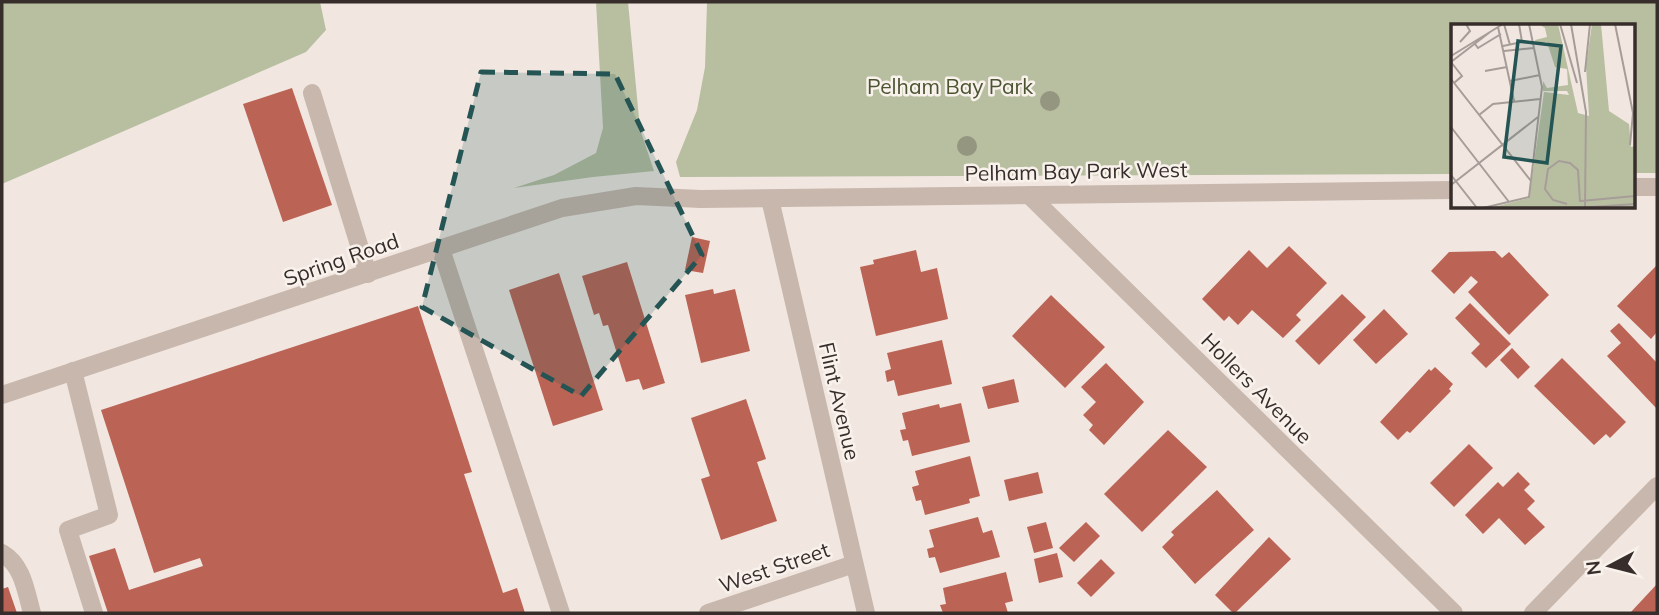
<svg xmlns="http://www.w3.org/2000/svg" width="1659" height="615" viewBox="0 0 1659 615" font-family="Mulish,sans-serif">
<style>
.green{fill:#b8bfa1}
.building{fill:#bb6354}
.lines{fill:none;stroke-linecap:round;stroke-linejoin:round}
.service{stroke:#c8b7ad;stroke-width:18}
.minor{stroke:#c8b7ad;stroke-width:18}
.tertiary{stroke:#c8b7ad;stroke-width:18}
.tree{fill:#959680}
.marked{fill:#245554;fill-opacity:0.2;stroke:#245554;stroke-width:5;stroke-dasharray:14 9;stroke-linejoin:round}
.labels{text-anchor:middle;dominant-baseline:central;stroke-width:5;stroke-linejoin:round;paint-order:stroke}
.park-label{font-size:21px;fill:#4a5431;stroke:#f9f2ec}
.street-label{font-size:21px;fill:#372e2b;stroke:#f9f2ec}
.inset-road{fill:none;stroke:#a79d98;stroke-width:2}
.view{fill:#245554;fill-opacity:0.15;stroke:#245554;stroke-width:3.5}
.inset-edge{fill:none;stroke:#372e2b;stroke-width:3.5}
</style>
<rect width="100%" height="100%" fill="#f1e7e0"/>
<g class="green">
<path d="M2,2H320L326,30L306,52L2,184Z"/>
<path d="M596,2H628L640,129L654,171L593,177L514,188L554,175L596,153L603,128Z"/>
<path d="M707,2H1657V173H1633V26H1452V174L680,177L676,162L697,110L705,67Z"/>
</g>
<g class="building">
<path d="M292,88L332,205L283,222L243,104Z"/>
<path d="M692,237L710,241L703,273L685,270Z"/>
<path d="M1289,246L1327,283L1296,315L1301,320L1283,338L1252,310L1238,325L1229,316L1224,321L1202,299L1249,250L1267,268Z"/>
<path d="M916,250L921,272L937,268L948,319L876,336L860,267L874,264L873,260Z"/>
<path d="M1495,251L1502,258L1509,252L1549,295L1509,335L1468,292L1478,282L1471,276L1454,294L1431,271L1449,252Z"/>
<path d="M627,262L665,383L643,390L639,379L626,382L608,325L603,326L599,313L594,315L582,276Z"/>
<path d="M1657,265V332L1651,339L1617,306Z"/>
<path d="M559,273L603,410L553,426L509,290Z"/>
<path d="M713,289L714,294L735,289L750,351L701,363L685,295Z"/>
<path d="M1342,294L1366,317L1319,365L1295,341Z"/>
<path d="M1051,295L1105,347L1065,388L1012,336Z"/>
<path d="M1470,303L1511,344L1486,368L1471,353L1480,344L1455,318Z"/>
<path d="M418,306L472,472L464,474L503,593L517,588L525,613H108L89,556L115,548L129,590L203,566L200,558L154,573L101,410Z"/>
<path d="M1384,309L1408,334L1376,364L1353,340Z"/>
<path d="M1619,323L1657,363V409L1607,356L1621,343L1610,331Z"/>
<path d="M942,340L952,384L898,396L894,380L887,382L885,371L891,369L887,353Z"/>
<path d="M1512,348L1530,367L1518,379L1500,360Z"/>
<path d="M1562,358L1626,422L1610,438L1606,434L1594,445L1534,386Z"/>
<path d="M1106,363L1144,402L1104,445L1089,430L1093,425L1083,415L1096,402L1081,387Z"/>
<path d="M1435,367L1453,384L1449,389L1451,391L1410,433L1407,431L1398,440L1380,422L1429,369L1431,371Z"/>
<path d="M1014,379L1019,402L988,409L982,387Z"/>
<path d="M746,399L766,459L757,462L777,521L721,540L701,479L710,476L691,418Z"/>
<path d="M961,403L970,442L912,456L908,440L903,441L900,430L906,429L902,413L939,404L940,408Z"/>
<path d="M1168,430L1207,467L1142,532L1104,494Z"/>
<path d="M1469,444L1493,468L1454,507L1430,483Z"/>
<path d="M970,456L980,496L969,499L970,503L925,515L921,500L916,501L912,487L919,485L915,471Z"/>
<path d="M1038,472L1043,493L1009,501L1004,480Z"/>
<path d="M1518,472L1530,484L1524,490L1535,501L1527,509L1545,527L1525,545L1499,518L1483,534L1465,515L1498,482L1503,487Z"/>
<path d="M1217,490L1254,530L1195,584L1162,547L1174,535L1171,532Z"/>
<path d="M978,517L983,533L992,530L1000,557L940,573L935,557L929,558L927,549L934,547L929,530Z"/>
<path d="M1046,522L1053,548L1034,553L1027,527Z"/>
<path d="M1086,522L1100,536L1074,562L1059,548Z"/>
<path d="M1269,537L1291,559L1235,613H1233L1215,595Z"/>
<path d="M1057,553L1063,577L1039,583L1034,559Z"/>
<path d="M1101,559L1115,573L1091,597L1077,583Z"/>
<path d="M1006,572L1013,601L1005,603L1008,613H943L940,605L946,604L943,588Z"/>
<path d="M1657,584V613H1630Z"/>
<path d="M8,587L17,613H2V589Z"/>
</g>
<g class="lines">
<g class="service">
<path d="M312,93L368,274"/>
<path d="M441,249L561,613"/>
<path d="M73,371L109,515L68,530L94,613"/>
<path d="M2,553C23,565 26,592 32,613"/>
</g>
<g class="minor">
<path d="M1633,187H1657"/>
<path d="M1029,195L1454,613"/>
<path d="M701,199L1452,190"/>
<path d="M770,199L866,613"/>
<path d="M708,613L854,564"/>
</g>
<g class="tertiary">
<path d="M2,395L562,208L636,196L701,199"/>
<path d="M1533,613L1657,486"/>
</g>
</g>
<g class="tree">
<circle cx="1050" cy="101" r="10"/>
<circle cx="967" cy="146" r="10"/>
</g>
<path class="marked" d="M481,72L615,74L702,255L581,396L422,307Z"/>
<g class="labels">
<g class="park-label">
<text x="950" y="86">Pelham Bay Park</text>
</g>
<g class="street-label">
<text transform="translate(1076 171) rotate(-1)">Pelham Bay Park West</text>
<text transform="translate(341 259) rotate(-19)">Spring Road</text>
<text transform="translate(1257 388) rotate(45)">Hollers Avenue</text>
<text transform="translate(840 401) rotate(77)">Flint Avenue</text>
<text transform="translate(774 567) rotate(-19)">West Street</text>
</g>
</g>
<g transform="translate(1451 24)">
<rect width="184" height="184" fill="#f1e7e0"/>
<path d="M88,0H107L127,89L138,92L135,42L141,0H150L158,87L178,100L180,123L184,122V184H39L78,174L93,68L118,71L116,67H92V57L96,64L117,61L116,45L104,43L96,18L85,20L84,16L96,13L94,4Z" fill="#b8bfa1"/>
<path class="inset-road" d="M53,0L59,21M109,0L126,59M120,0L135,88L134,184M164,0L182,89L179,121M47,3L63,77M9,18L19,7L15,0M24,20L27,24L50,10M52,22L71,18L68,0M53,27L83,24M0,32L52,0M0,38L11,52L3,59M0,38L39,8M34,47L56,43M134,48L139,0M0,55L80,157M59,57L89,51M28,91L42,80L89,75M0,103L58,178M0,151L26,184M0,161L87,93M130,177L184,172M116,180L102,176L94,165L97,145L108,137L119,139L127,146L129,178M32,184L78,173L91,63L78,0M126,184L184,180"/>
<path class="view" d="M67,17L110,22L96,139L53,133Z"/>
<rect width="184" height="184" class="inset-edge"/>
</g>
<rect width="1659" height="615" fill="none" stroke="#372e2b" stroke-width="7"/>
<g transform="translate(1610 566) rotate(263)" stroke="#f9f2ec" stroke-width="5" paint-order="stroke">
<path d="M0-5L12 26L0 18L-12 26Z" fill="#372e2b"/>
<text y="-10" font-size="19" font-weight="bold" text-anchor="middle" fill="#372e2b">N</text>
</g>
</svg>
